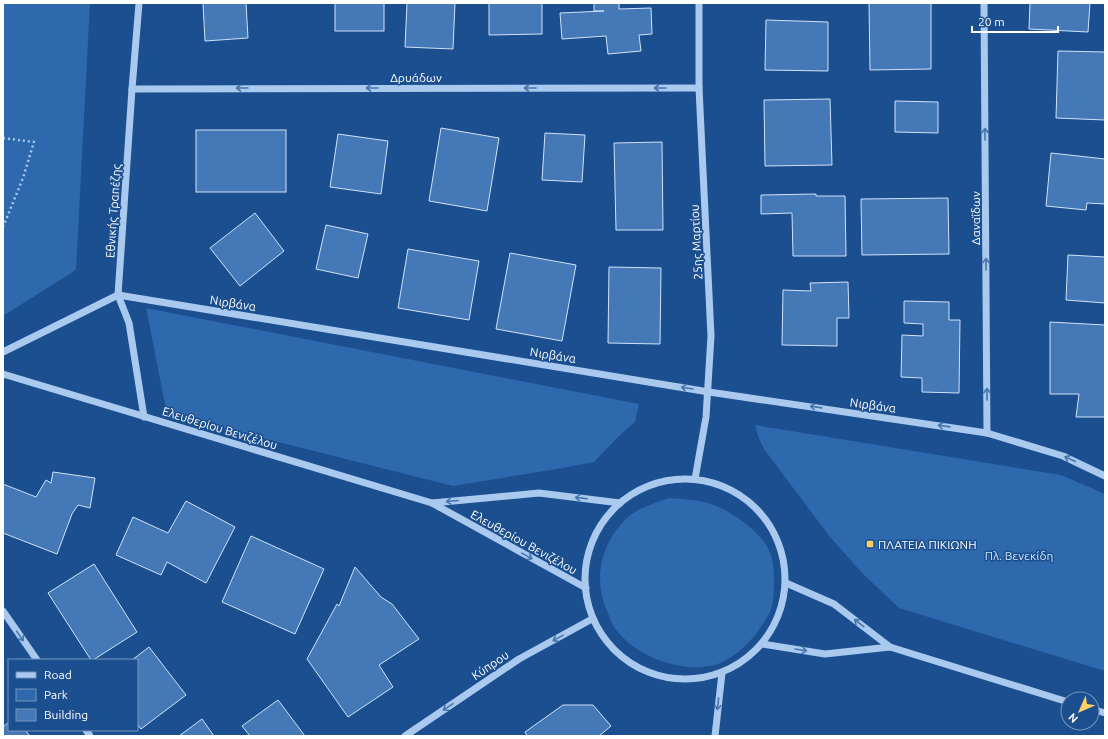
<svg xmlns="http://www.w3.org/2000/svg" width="1108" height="739" viewBox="0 0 1108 739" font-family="Ubuntu,sans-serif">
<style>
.green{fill:#2e69ad}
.building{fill:#4478b7;stroke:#cfe3fa}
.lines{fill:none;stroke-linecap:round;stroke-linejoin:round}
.path{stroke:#a9c9ee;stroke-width:2.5;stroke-dasharray:2 3;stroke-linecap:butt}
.minor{stroke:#a9c9ee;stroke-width:7}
.oneway{stroke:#4674ac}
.poi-dot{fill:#ffd166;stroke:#1b4f8f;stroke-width:1.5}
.labels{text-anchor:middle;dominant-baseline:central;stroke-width:3;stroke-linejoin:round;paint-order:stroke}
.street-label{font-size:12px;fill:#fff;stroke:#1b4f8f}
.poi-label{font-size:12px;fill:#fff;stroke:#1b4f8f;text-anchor:start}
.park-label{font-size:12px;fill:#cfe3fa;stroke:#1b4f8f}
</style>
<rect width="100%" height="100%" fill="#1b4f8f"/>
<g class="green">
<path d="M3,3H90L76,270L3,316Z"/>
<path d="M146,308L639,404L635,422L618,437L594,462L563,468L453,486L167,414Z"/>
<path d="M755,425L1061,475L1105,494V671L899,608L863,574L830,537L764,449L758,436Z"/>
<path d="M669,498C684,499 700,500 714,505C732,512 759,531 768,548C773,558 774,569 774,580C774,592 774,606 768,616C755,638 740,655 716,665C712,666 706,666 701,667C670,669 632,653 614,627C611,623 610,618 608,613C592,580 601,542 628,517C640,507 655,503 669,498Z"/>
</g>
<g class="building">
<path d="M203,3H246L248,38L205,41Z"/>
<rect x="335" y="3" width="49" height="28"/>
<path d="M407,3H455L453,49L405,47Z"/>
<path d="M489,3H542V34L489,35Z"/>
<path d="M594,3H619V9L651,8L652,34L639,35L641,51L608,54L606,36L562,39L560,13L604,11H594Z"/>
<path d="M869,3H931V69L870,70Z"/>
<path d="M1030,3H1090L1088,32L1029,29Z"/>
<path d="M766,20L828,22V71L765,70Z"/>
<path d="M1058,51L1105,52V120L1056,118Z"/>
<path d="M830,99L832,165L765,166L764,100Z"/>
<path d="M895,101L938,102V133L895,132Z"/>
<path d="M441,128L499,138L487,211L429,201Z"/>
<rect x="196" y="130" width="90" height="62"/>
<path d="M545,133L585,135L582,182L542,180Z"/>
<path d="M338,134L388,141L381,194L330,187Z"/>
<path d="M662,142L663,230H616L614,143Z"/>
<path d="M1051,153L1105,159V204L1087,203L1086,210L1046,206Z"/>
<path d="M816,194V196H845L846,256H793L792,213L761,214V195Z"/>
<path d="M948,198L949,254L862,255L861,199Z"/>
<path d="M255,213L284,251L240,286L210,248Z"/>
<path d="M326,225L368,234L358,278L316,269Z"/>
<path d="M408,249L479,261L469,320L398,308Z"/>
<path d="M510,253L576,265L562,341L496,329Z"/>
<path d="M1068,255L1105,257V303L1066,300Z"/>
<path d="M609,267L661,268L660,344L608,343Z"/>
<path d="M848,282L849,318H837V346L782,345L783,290L811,291L810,283Z"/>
<path d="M904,301L949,302V320H960L959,393L922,392V378L901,377L902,335L923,336V324L904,323Z"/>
<path d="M1050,322L1105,325V417H1076L1079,394H1050Z"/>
<path d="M53,472L95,478L90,508L78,505L72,514L57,554L3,533V484L36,497L46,480L51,483Z"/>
<path d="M186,501L235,527L206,583L167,562L161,575L116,555L133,517L168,533Z"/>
<path d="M251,536L324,569L295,634L222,602Z"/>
<path d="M94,564L137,632L93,660H91L48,593Z"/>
<path d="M355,567L381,597L392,604L419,639L379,665L393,687L348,717L307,659L337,604L339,606Z"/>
<path d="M149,647L186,695L141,729L137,724V660H132Z"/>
<path d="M278,700L305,736H250L242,726Z"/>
<path d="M563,705H593L611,726L599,736H527L525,732Z"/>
<path d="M202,719L214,736H179Z"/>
<path d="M9,722V730H25L30,736H3V727Z"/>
</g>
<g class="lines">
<path class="path" d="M3,138L34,142L23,178L3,227"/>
<g class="minor">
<path d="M139,3L132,89L118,295L129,323L144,417"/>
<path d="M984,3L987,433"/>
<path d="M132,89L699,88"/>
<path d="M3,352L118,295L709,392L987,433L1063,456L1105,476"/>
<path d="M3,374L432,503L586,588"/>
<path d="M695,479L706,417L711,336L699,88V3"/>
<circle cx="685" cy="579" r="100"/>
<path d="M432,503L539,493L620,503"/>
<path d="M786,583L834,604L890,647L1068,702"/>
<path d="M3,611L37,660"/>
<path d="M762,644L825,654L890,647"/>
<path d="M1092,709L1105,713"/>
<path d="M86,730L90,736"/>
<path d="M405,736L519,659L592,619"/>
<path d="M715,736L722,673"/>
</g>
</g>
<defs><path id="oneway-shaft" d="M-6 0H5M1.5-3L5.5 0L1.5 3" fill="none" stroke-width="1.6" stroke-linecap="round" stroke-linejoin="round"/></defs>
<g class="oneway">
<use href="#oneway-shaft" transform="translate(242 88) rotate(180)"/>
<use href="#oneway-shaft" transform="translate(372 88) rotate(180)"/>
<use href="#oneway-shaft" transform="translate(530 88) rotate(180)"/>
<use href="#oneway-shaft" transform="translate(660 88) rotate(180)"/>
<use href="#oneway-shaft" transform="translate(985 134) rotate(-90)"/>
<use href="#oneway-shaft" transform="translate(986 264) rotate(-90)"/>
<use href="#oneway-shaft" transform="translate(687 388) rotate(-171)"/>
<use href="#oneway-shaft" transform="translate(987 394) rotate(-90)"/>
<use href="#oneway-shaft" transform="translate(816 407) rotate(-172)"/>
<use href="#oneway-shaft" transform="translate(944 426) rotate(-172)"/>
<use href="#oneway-shaft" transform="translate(1070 459) rotate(-155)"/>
<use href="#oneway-shaft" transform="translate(581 498) rotate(-173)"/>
<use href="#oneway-shaft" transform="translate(452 501) rotate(175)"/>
<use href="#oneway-shaft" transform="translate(527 556) rotate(29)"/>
<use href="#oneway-shaft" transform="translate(859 623) rotate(-142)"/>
<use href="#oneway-shaft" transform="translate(20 636) rotate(55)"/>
<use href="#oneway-shaft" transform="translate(558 638) rotate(151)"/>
<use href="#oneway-shaft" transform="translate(801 650) rotate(9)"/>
<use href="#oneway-shaft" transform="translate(718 704) rotate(96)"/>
<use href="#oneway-shaft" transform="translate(448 707) rotate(146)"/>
</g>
<rect class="poi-dot" x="866" y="540" width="8" height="8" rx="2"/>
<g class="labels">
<g class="street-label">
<text x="416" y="77">Δρυάδων</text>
<text transform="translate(113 211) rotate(-86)">Εθνικής Τραπέζης</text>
<text transform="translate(975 218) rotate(-90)">Δαναΐδων</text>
<text transform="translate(696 242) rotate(-93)">25ης Μαρτίου</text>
<text transform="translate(233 303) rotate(9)">Νιρβάνα</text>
<text transform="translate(553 355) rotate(9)">Νιρβάνα</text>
<text transform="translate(873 405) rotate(8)">Νιρβάνα</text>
<text transform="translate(220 428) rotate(17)">Ελευθερίου Βενιζέλου</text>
<text transform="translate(524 542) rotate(29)">Ελευθερίου Βενιζέλου</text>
<text transform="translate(490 665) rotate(-34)">Κύπρου</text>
</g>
<g class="poi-label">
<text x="878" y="544">ΠΛΑΤΕΙΑ ΠΙΚΙΩΝΗ</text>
</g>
<g class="park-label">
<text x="1019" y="555">Πλ. Βενεκίδη</text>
</g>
</g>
<rect width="1108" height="739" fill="none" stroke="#ffffff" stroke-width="8"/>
<rect x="8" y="659" width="130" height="72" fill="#1b4f8f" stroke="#7695bc"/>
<rect x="16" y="672" width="20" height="6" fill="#a9c9ee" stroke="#7695bc"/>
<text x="44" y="679" font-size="12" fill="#ffffff">Road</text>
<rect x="16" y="689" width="20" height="12" fill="#2e69ad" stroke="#7695bc"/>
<text x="44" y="699" font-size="12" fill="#ffffff">Park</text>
<rect x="16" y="709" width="20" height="12" fill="#4478b7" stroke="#7695bc"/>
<text x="44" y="719" font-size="12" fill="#ffffff">Building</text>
<g transform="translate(1080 711) rotate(225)"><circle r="19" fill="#1b4f8f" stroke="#7695bc"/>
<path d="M0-3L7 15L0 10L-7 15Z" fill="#ffd166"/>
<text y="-6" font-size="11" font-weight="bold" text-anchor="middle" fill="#ffffff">N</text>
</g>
<path d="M972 26v6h86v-6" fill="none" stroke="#ffffff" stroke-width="2"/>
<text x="978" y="26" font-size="12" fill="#ffffff" stroke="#1b4f8f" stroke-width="3" paint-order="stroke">20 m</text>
</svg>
